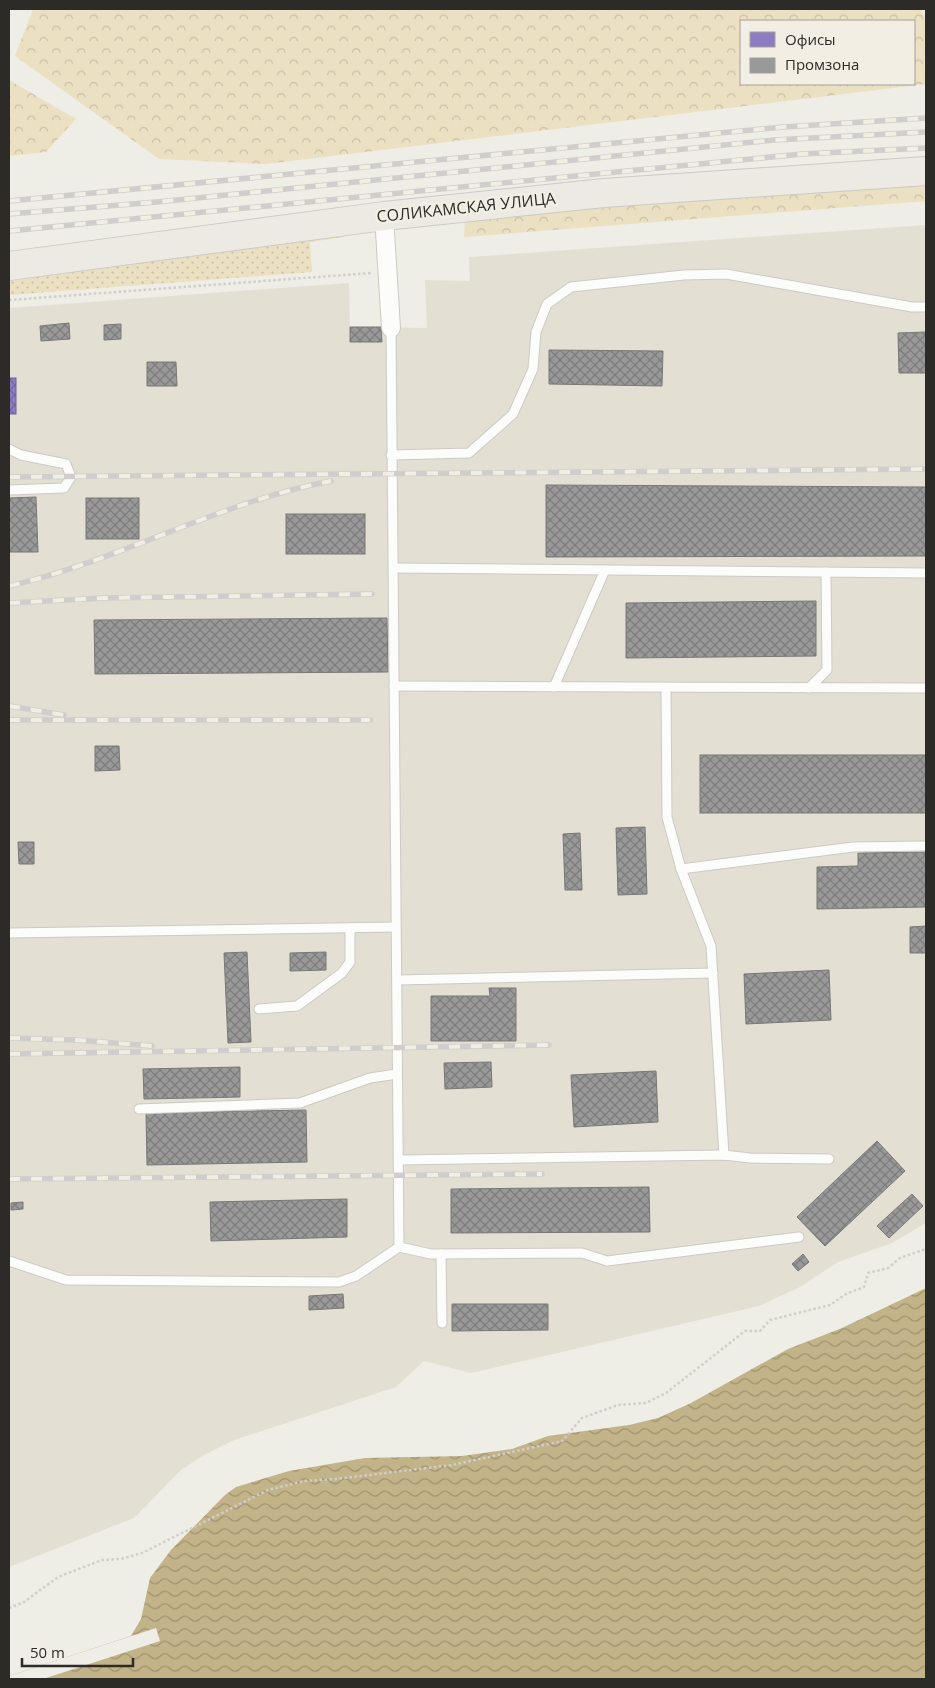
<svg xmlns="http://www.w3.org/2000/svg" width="935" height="1688" viewBox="0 0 935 1688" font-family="'Open Sans',sans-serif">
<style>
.built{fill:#e3dfd3}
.grass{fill:url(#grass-dots)}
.forest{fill:url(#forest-crowns);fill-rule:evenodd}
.water{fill:url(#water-waves)}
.pier{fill:#eeede6}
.offices{fill:url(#offices-cross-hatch);stroke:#716494}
.industry{fill:url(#industry-cross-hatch);stroke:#797877}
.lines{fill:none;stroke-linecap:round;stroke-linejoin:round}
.lane-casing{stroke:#cbcac5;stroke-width:11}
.street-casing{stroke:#cbcac5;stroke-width:20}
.primary-casing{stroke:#cbcac7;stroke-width:30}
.path{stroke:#cfcecc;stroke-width:2.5;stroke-dasharray:2.5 2.5;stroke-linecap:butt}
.lane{stroke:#fcfcfb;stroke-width:9}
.street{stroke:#fcfcfb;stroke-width:18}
.primary{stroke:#edeae3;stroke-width:28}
.rail-casing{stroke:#cfcecc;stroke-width:5.5}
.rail{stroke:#f2eee3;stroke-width:4;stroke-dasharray:11;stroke-linecap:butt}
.labels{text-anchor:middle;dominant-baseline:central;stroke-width:5;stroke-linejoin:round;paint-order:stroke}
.street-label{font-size:16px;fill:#2d2b27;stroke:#f2eee3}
</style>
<defs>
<pattern id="grass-dots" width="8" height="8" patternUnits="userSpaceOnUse" patternTransform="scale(1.25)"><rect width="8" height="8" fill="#ebe0c2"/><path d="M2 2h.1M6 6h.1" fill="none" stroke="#cac0a7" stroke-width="1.8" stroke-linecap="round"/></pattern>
<pattern id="forest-crowns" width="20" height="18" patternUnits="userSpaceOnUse" patternTransform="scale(1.25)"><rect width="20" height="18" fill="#ebe0c2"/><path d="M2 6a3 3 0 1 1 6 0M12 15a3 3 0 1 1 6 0" fill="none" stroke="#cac0a7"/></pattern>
<pattern id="water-waves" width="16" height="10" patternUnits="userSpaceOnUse" patternTransform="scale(1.25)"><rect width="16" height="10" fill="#c3b388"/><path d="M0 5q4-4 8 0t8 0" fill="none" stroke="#9f926f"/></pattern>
<pattern id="offices-cross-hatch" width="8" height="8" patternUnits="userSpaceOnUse" patternTransform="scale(1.25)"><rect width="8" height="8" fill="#8e7cc3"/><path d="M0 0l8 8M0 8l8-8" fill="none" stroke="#74669e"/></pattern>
<pattern id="industry-cross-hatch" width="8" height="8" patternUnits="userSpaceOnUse" patternTransform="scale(1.25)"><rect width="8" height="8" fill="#999"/><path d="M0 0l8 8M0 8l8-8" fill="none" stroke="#7d7d7d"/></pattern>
</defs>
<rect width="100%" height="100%" fill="#eeede6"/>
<path class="built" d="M926,225V1223L892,1243L838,1262L800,1287L759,1306L471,1373L424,1361L396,1387L234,1440L204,1455L181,1470L134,1518L9,1567V308L349,283L350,327L427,328L425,280L470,281L469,257Z"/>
<path class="grass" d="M344,231V237L310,242L312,272L9,295V281Z"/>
<g class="forest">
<path d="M33,9H920L926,19V84L266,164L159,159L15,56ZM741,21H914V84H741Z"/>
<path d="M9,80L76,119L46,152L9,156Z"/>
<path d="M926,182V201L464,237L465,219Z"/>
</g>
<path class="water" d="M926,1288V1679H9V1676L131,1636L141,1619L150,1578L171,1550L225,1495L236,1487L289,1471L365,1458L462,1456L512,1449L548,1436L629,1425L658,1418L691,1403L788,1349L842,1328Z"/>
<path class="pier" d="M156,1628L160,1641L43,1679H9V1676Z"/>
<rect class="offices" x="9" y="378" width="7" height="36"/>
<g class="industry">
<path d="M69,323L70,339L41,341L40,326Z"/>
<path d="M121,324V339L104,340V325Z"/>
<path d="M350,327H381L382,342H350Z"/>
<path d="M926,332V373H899L898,333Z"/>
<path d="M549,350L663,351L662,386L549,384Z"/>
<path d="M147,362H176L177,386H147Z"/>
<path d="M546,485L926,487V556L546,557Z"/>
<path d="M36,497L38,552H9V498Z"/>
<rect x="86" y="498" width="53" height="41"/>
<rect x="286" y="514" width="79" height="40"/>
<path d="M816,601V656L626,658V603Z"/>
<path d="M387,618L388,672L95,674L94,620Z"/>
<path d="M95,746H119L120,770L95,771Z"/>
<rect x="700" y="755" width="226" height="58"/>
<path d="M645,827L647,894L618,895L616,828Z"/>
<path d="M580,833L582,890H565L563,834Z"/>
<path d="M18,842H34V864H19Z"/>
<path d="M926,852V907L817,909V867L858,866V853Z"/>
<path d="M926,926V953H910V927Z"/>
<path d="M247,952L251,1042L228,1043L224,953Z"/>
<path d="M326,952V970L290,971V953Z"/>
<path d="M829,970L831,1020L746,1024L744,974Z"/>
<path d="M489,988H516V1041H431V996H490Z"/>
<path d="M491,1062L492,1087L445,1089L444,1063Z"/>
<path d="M240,1067V1097L144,1099L143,1069Z"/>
<path d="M656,1071L658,1122L574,1127L571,1075Z"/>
<path d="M306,1110L307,1162L147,1165L146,1113Z"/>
<path d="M877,1141L905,1171L825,1246L797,1217Z"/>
<path d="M649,1187L650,1232L451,1233V1189Z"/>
<path d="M912,1194L923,1206L889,1238L877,1226Z"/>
<path d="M347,1199V1237L211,1241L210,1202Z"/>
<path d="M23,1202V1209L11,1210V1203Z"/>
<path d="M803,1254L809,1262L798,1271L792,1264Z"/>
<path d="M343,1294L344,1308L309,1310V1296Z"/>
<path d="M452,1304H548V1330L452,1331Z"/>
</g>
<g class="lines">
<g class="lane-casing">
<g id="lane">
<path d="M391,328L399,1247"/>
<path d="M9,449L21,455L66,464L71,477L64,488L9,490"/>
<path d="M391,455L469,453L513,414L533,369L536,332L547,304L571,287L684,275L726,274L912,307H926"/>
<path d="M394,568L926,573"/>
<path d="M394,686L926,688"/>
<path d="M554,687L605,570"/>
<path d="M666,688L667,817L681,869L711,946L724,1155"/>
<path d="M809,688L827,670L826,572"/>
<path d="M681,869L853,847L926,846"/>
<path d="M9,933L395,927"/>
<path d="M397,980L713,973"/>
<path d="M259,1009L297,1006L342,973L350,962V928"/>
<path d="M139,1109L300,1103L370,1078L397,1074"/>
<path d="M399,1160L724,1155L750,1158L829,1159"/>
<path d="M399,1247L431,1254L582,1253L607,1261L799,1237"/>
<path d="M441,1254L442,1323"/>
<path d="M9,1261L66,1280L339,1282L356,1276L399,1247"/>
</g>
</g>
<g class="street-casing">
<path id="street" d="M384,216L391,328"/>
</g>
<g class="primary-casing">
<path id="primary" d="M9,266L384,216L604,193L926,171"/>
</g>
<g class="path">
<path d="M9,300L371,273"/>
<path d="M9,1608L24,1602L58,1577L102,1560L121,1559L142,1553L268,1490L304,1481L336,1479L452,1465L562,1441L582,1418L618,1405L646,1403L666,1393L745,1331H760L770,1320L830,1305L846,1294L864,1287L868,1273L888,1268L900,1258L926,1249"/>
</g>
<use href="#lane" class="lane"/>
<use href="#street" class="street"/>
<use href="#primary" class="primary"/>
<g class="rail-casing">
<g id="rail">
<path d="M9,201L783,127L926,118"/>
<path d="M9,214L157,202L774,140L926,132"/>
<path d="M9,231L802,154L926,148"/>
<path d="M9,477L926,469"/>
<path d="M9,586C119,561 219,502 331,481"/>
<path d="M9,603L104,598L372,594"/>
<path d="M9,706L64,715"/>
<path d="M9,720H370"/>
<path d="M9,1038L77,1040L152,1046"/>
<path d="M9,1054L549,1045"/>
<path d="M9,1179L542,1174"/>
</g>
</g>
<use href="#rail" class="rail"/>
</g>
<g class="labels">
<g class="street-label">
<text transform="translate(466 207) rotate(-6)">СОЛИКАМСКАЯ УЛИЦА</text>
</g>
</g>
<rect width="935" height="1688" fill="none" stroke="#2d2b27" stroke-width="20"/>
<rect x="740" y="20" width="175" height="65" fill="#f2eee3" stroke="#a3a098"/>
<rect x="750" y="32" width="25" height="15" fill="#8e7cc3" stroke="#a3a098"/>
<text x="785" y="45" font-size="15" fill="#2d2b27">Офисы</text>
<rect x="750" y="58" width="25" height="15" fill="#999999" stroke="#a3a098"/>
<text x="785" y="70" font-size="15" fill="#2d2b27">Промзона</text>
<path d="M22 1658v8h111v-8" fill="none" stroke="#2d2b27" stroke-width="2.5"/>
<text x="30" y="1658" font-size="15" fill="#2d2b27" stroke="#f2eee3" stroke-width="4" paint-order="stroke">50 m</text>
</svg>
